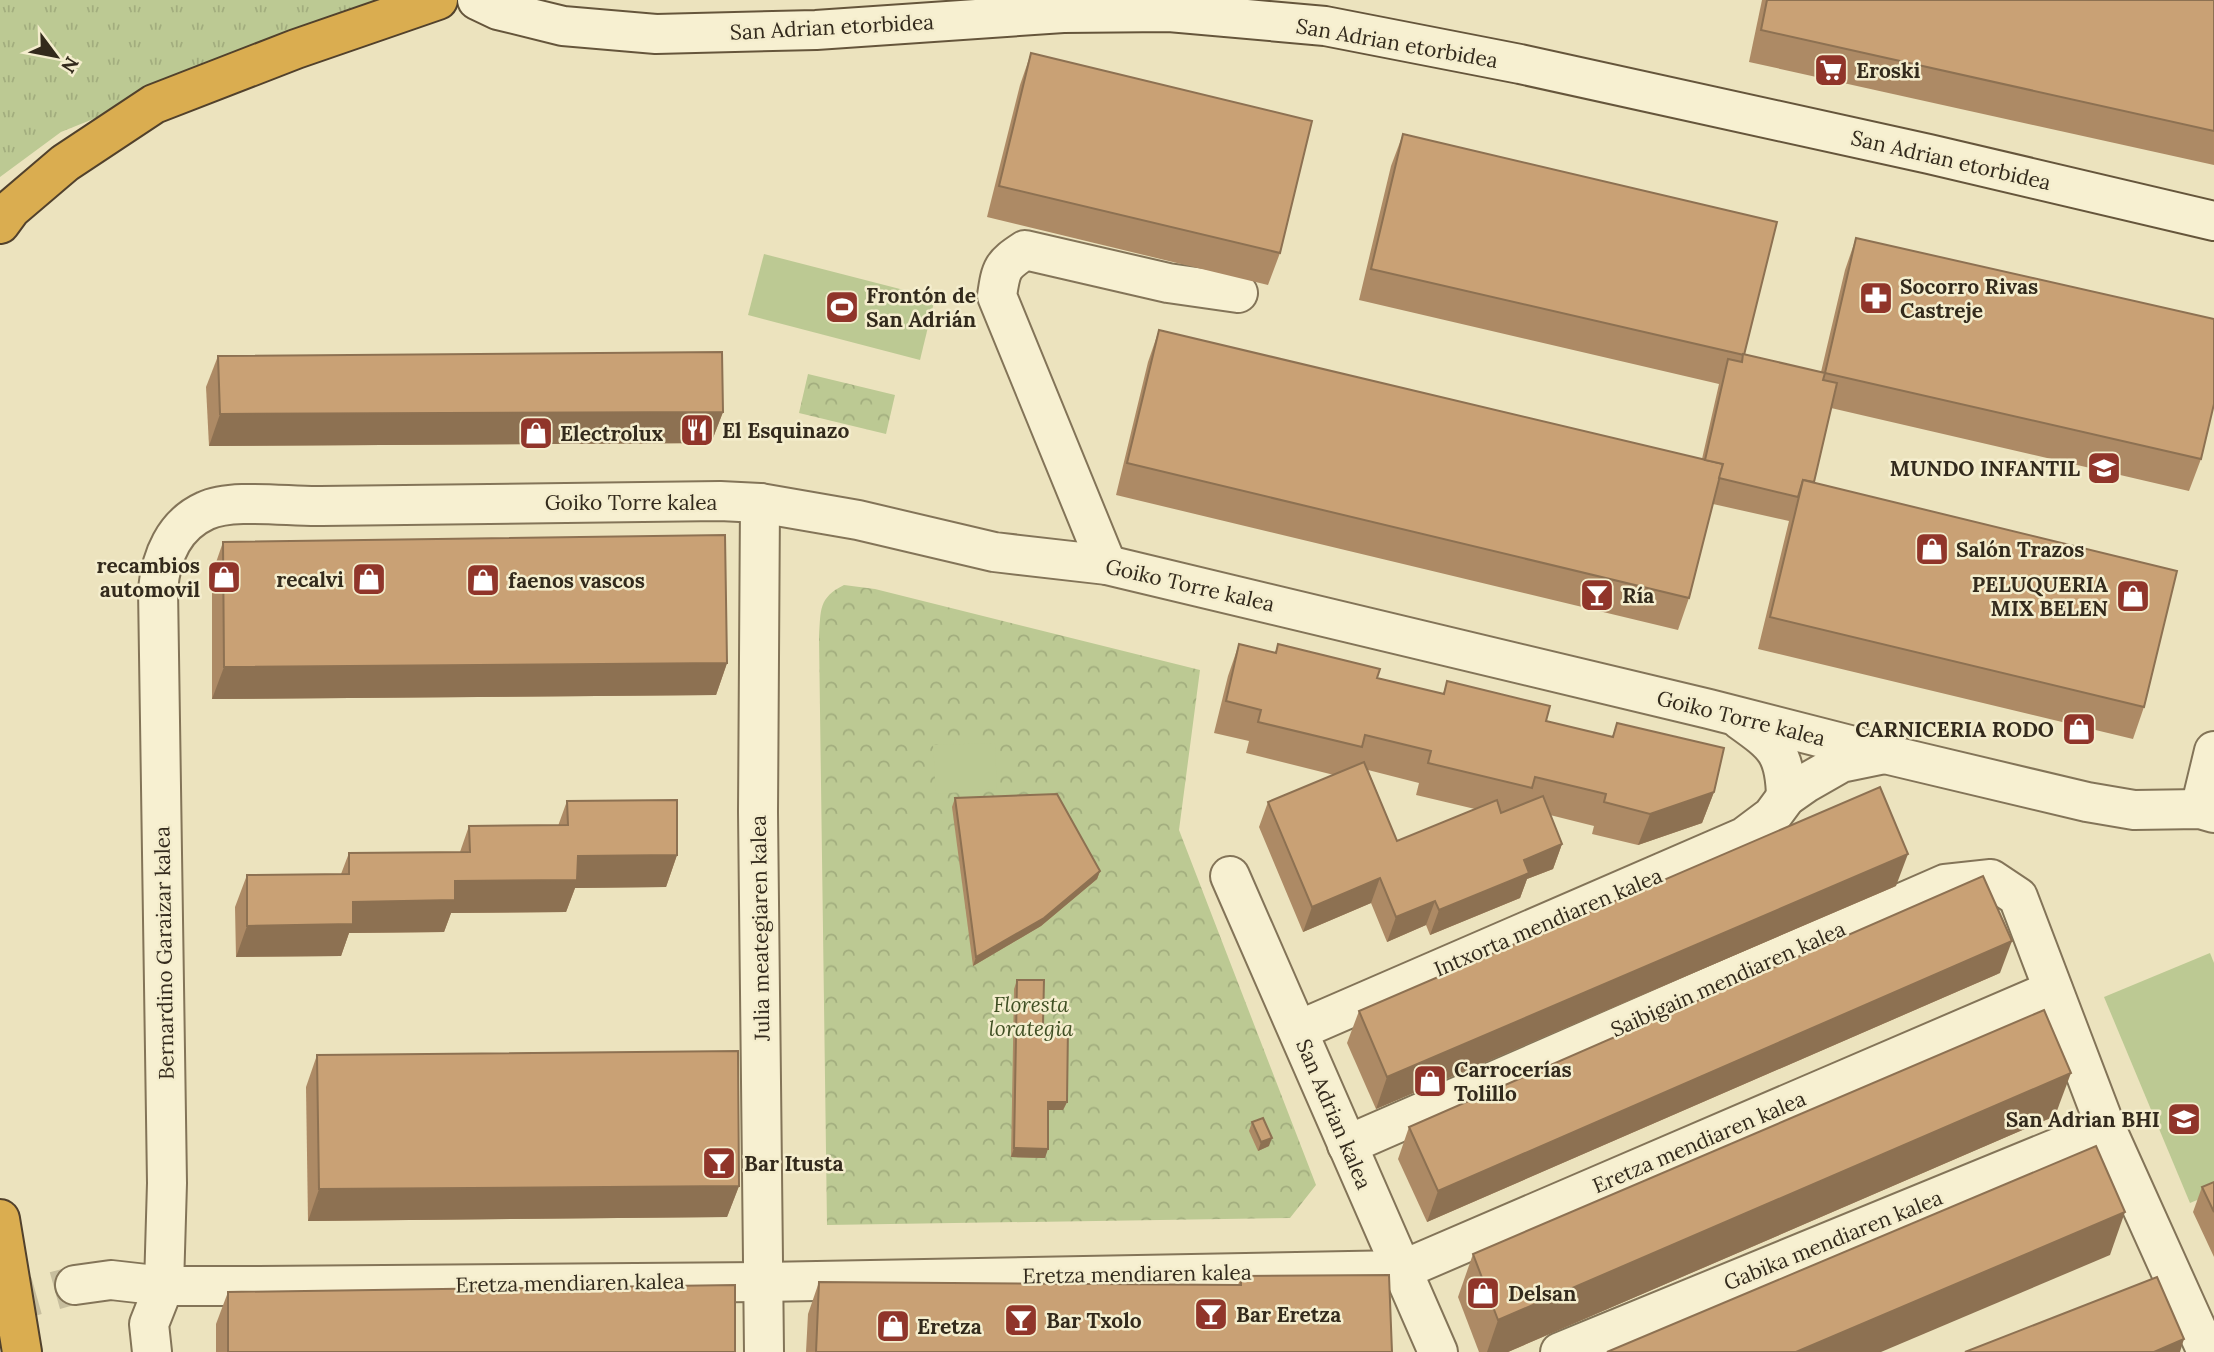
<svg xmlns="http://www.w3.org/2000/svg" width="2214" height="1352" viewBox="0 0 2214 1352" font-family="Lora,serif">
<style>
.grass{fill:url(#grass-tufts)}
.park{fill:url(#park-crowns)}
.pitch{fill:#bcc993}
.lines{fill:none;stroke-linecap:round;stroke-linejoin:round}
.street-tunnel{stroke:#c7be9e;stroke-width:38;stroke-dasharray:38 19;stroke-linecap:butt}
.street-casing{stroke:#837458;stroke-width:42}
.secondary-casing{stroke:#65553b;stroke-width:42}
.highway-casing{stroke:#51412c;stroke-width:42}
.street{stroke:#f7f0d1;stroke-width:38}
.secondary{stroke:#f7f0d1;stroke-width:38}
.highway{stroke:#daad50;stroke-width:38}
.wall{fill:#ad8a65;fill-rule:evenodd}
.shaded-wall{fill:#8d7152}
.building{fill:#c9a175;stroke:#8d7152;stroke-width:2}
.labels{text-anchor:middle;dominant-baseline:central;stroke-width:5;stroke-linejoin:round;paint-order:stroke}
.street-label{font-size:21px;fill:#332a1c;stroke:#f4edcd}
.poi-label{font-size:21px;font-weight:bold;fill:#332a1c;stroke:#f4edcd;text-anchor:start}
.park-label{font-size:21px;font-style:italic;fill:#3f4f23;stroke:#f4edcd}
</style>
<defs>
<pattern id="grass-tufts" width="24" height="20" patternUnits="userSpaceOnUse" patternTransform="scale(1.75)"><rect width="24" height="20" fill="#bcc993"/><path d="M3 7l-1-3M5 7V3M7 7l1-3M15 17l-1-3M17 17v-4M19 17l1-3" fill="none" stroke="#a2ad7e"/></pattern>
<pattern id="park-crowns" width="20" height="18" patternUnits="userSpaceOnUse" patternTransform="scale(1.75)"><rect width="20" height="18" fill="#bcc993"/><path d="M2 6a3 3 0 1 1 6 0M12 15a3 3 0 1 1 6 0" fill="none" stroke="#a2ad7e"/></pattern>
</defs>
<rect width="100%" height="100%" fill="#ece3be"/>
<path class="grass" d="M0,0H381L384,2L61,132L0,177Z"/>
<g class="park">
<path d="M808,374L895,395L886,434L799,413Z"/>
<path d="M844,585L875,589L1200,670L1179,830L1316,1185L1290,1218L827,1225L819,637C821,610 818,598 844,585Z"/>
</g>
<g class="pitch">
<path d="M764,254L935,298L920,360L748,315Z"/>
<path d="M995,743L997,789L936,794L933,745Z"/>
<path d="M2210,953L2214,963V1193L2190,1203L2104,997Z"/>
</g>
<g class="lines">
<path class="street-tunnel" d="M0,1306L75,1285"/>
<g class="street-casing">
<g id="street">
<path d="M760,503L758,812L764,1352"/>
<path d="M1107,565L997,296C1001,268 1002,265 1025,250L1168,283L1238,293"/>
<path d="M1740,720C1775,745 1785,752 1786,797"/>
<path d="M2200,809L2214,751"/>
<path d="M1230,876L1438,1352"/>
<path d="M1299,1030L1744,837L1772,816L1786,797L1806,783L1841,763L1880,755"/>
<path d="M1347,1145L1945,884L1991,879L2018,897L2106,1128L2207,1352"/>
<path d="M75,1285L111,1280L164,1286H259L763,1282L1402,1270L2053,990"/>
<path d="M152,1352L149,1324L164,1286L167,1183L158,589C161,557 174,525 205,511C232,498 290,507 321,506C454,504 587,502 720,501L760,503L858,520L994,552L1107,565L1709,709L1885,754L2087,802L2134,810L2200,809L2214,813"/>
<path d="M1560,1352L2106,1128"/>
</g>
</g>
<g class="secondary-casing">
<path id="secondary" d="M477,0L498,10L563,26L656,34L816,30L1063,13L1169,12L1325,26L1520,64L1929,154L2214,221"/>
</g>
<g class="highway-casing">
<g id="highway">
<path d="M0,224L11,209L65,163L154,104L296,49L438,0"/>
<path d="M0,1219L22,1352"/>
</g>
</g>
<use href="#street" class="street"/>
<use href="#secondary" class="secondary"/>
<use href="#highway" class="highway"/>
</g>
<g class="wall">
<path d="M1762,0H2214V165L1749,62Z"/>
<path d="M1031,53L1280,253L1268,285L987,217L1020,85Z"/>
<path d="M1403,134L1744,354L1821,372L1845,270L1856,238L2201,459L2189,491L1831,408L1814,482L2144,707L2133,739L1758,649L1789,521L1713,504L1689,598L1678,630L1116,495L1148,362L1159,330L1702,459L1719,384L1359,300L1391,166Z"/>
<path d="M218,356L723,412L711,443L209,446L206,387Z"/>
<path d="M223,542L727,663L716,695L212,699V574Z"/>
<path d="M1239,644L1275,653L1278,644L1377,678L1443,694L1447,681L1546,721L1612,737L1617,723L1714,792L1702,823L1638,845L1592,834L1594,826L1550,815L1562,844L1553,869L1527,879L1520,898L1430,935L1426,925L1387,942L1371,903L1303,932L1259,827L1268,802L1334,775L1246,753L1249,741L1214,733L1228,676ZM1368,770L1419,783L1416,795L1475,809L1397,841Z"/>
<path d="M955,798L1100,871L1097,879L1041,926L973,966L952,807Z"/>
<path d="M567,801L677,855L666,887L575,888L566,912L451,913L444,932L349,933L341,956L236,957L235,907L247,875L341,874L349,853L460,852L469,826H558Z"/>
<path d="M1896,886L1376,1109L1347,1043L1359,1011Z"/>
<path d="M2000,973L1427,1222L1398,1159L1409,1127Z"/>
<path d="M1017,980L1043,1025L1067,1102L1063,1110H1048L1045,1158L1011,1157L1014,989Z"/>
<path d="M317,1055L739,1186L727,1217L308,1221L306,1087Z"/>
<path d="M2055,1116L1508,1352H1479L1458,1297L1473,1254Z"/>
<path d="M1252,1122L1269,1146L1258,1151L1249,1131Z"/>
<path d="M2214,1182V1257L2193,1212L2202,1187Z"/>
<path d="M1241,1276L1392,1352H806L808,1314L819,1282L1238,1285Z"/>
<path d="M228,1292L735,1352H216V1324Z"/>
</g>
<g class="shaded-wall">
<path d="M723,412L711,443L209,446L220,414Z"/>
<path d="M727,663L716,695L212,699L224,667Z"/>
<path d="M1714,792L1702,823L1638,845L1650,814Z"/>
<path d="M1562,844L1553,869L1527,879L1520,898L1430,935L1439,910L1524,860Z"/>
<path d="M1908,854L1896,886L1376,1109L1387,1077Z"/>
<path d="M677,855L666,887L575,888L566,912L451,913L444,932L349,933L341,956L236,957L247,926L353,902L578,856Z"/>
<path d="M1100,871L1097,879L1041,926L973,966L976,957Z"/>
<path d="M1380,878L1371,903L1303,932L1312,907Z"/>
<path d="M1435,901L1426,925L1387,942L1396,917Z"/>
<path d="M2012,941L2000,973L1427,1222L1438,1191Z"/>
<path d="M2071,1073L2055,1116L1508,1352H1487L1498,1320Z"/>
<path d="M1048,1102H1067L1063,1110H1045Z"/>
<path d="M1272,1138L1269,1146L1258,1151L1261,1142Z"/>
<path d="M1014,1148L1048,1149L1045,1158L1011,1157Z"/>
<path d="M739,1186L727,1217L308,1221L319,1189Z"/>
<path d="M2125,1212L2110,1255L1881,1352H1796Z"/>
<path d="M2184,1339L2180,1352H2154Z"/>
</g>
<g class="building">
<path d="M1767,0H2214V131L1761,30Z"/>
<path d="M1031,53L1312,121L1280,253L999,186Z"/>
<path d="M1403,134L1777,222L1744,355L1371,269Z"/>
<path d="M1856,238L2214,319V404L2201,459L1825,373Z"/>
<path d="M1159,330L1723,464L1689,598L1127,463Z"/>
<path d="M722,352L723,412L220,414L218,356Z"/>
<path d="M1743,354L1825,373L1823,380L1837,383L1814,482L1803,480L1798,497L1719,478L1723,464L1705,460L1728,359L1742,362Z"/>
<path d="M1803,480L2177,571L2144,707L1770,617Z"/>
<path d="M725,535L727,663L224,667L223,542Z"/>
<path d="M1239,644L1276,653L1278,644L1380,669L1377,678L1444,694L1447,681L1550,706L1546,721L1613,737L1617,723L1724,748L1714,792L1650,814L1604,802L1606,794L1535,777L1532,788L1428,763L1431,751L1365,735L1362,747L1258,722L1261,710L1226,701Z"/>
<path d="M1364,762L1397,841L1497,800L1501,813L1543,796L1562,844L1524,860L1529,873L1439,910L1435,901L1396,917L1380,878L1312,907L1268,802Z"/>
<path d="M1880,787L1908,854L1387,1077L1359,1011Z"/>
<path d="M1057,794L1100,871L1044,918L976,957L955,798Z"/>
<path d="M677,800V855L578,856L577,880L455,881V900L353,902V924L247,926V875L349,874V853L470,852L469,826L568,825L567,801Z"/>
<path d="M1983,876L2012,941L1438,1191L1409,1127Z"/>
<path d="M1017,980H1044L1043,1025L1068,1026L1067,1102H1048V1149L1014,1148Z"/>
<path d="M2044,1010L2071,1073L1498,1320L1473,1254Z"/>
<path d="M738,1051L739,1186L319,1189L317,1055Z"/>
<path d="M1263,1118L1272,1138L1261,1142L1252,1122Z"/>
<path d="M2096,1146L2125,1212L1796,1352H1607Z"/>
<path d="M2214,1182V1212L2202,1187Z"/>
<path d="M1389,1275L1392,1352H816L819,1282L1241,1285V1276Z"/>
<path d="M2157,1277L2184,1339L2154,1352H1965Z"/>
<path d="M735,1285V1352H228V1292Z"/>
</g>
<defs>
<g id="supermarket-square" transform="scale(1.75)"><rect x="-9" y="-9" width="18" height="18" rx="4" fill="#90352a" stroke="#f4edcd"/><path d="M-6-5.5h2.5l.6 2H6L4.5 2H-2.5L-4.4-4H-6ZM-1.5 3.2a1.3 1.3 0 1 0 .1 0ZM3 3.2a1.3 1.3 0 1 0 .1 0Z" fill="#fff"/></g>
<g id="pharmacy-square" transform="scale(1.75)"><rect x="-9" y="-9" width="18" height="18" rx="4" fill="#90352a" stroke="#f4edcd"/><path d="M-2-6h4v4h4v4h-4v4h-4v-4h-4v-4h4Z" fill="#fff"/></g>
<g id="stadium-square" transform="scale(1.75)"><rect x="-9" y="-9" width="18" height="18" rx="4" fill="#90352a" stroke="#f4edcd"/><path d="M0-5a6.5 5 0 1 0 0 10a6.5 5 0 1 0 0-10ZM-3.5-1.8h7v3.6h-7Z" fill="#fff"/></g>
<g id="restaurant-square" transform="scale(1.75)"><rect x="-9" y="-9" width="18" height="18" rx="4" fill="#90352a" stroke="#f4edcd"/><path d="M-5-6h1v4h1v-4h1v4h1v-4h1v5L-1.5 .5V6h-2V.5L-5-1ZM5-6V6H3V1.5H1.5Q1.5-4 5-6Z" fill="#fff"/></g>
<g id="shop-square" transform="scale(1.75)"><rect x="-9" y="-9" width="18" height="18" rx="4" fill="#90352a" stroke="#f4edcd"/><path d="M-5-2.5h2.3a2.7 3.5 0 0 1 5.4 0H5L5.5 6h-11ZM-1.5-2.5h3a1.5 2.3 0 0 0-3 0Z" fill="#fff"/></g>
<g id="school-square" transform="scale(1.75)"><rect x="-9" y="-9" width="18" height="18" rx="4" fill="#90352a" stroke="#f4edcd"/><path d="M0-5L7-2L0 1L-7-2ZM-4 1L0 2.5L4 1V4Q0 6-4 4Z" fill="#fff"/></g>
<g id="bar-square" transform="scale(1.75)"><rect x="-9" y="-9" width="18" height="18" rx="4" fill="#90352a" stroke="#f4edcd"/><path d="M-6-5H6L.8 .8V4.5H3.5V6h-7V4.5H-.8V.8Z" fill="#fff"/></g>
</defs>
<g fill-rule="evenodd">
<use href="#supermarket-square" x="1831" y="70"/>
<use href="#pharmacy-square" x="1876" y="298"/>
<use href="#stadium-square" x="842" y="307"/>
<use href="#restaurant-square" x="697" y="430"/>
<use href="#shop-square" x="536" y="433"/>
<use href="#school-square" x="2104" y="468"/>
<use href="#shop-square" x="1932" y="549"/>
<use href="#shop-square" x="224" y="577"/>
<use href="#shop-square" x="369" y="579"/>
<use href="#shop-square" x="483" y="580"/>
<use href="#bar-square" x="1597" y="595"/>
<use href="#shop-square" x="2133" y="596"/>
<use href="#shop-square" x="2079" y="729"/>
<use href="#shop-square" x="1430" y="1081"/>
<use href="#school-square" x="2184" y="1119"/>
<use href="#bar-square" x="719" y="1163"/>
<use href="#shop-square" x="1483" y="1293"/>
<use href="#bar-square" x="1211" y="1314"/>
<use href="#bar-square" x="1021" y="1320"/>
<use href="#shop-square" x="893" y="1326"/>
</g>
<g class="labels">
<g class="street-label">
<text transform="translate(832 27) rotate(-3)">San Adrian etorbidea</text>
<text transform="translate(1397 43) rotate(10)">San Adrian etorbidea</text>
<text transform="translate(1951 160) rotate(13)">San Adrian etorbidea</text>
<text x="631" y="502">Goiko Torre kalea</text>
<text transform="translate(1190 585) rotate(13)">Goiko Torre kalea</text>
<text transform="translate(1741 718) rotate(14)">Goiko Torre kalea</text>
<text transform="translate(1548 922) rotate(-23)">Intxorta mendiaren kalea</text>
<text transform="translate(760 928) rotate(-91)">Julia meategiaren kalea</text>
<text transform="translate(164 953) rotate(-91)">Bernardino Garaizar kalea</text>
<text transform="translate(1728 979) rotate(-24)">Saibigain mendiaren kalea</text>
<text transform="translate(1334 1114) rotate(67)">San Adrian kalea</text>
<text transform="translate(1699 1142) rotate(-23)">Eretza mendiaren kalea</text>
<text transform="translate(1833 1240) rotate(-22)">Gabika mendiaren kalea</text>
<text transform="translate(1137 1274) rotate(-1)">Eretza mendiaren kalea</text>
<text transform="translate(570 1283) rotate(-1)">Eretza mendiaren kalea</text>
</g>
<g class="poi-label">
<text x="1856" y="70">Eroski</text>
<text x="1900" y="286">Socorro Rivas<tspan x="1900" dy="24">Castreje</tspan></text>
<text x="866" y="295">Frontón de<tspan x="866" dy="24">San Adrián</tspan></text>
<text x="722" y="430">El Esquinazo</text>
<text x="560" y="433">Electrolux</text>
<text x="2080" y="468" text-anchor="end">MUNDO INFANTIL</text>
<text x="1956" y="549">Salón Trazos</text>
<text x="200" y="565" text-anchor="end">recambios<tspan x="200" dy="24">automovil</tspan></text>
<text x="344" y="579" text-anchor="end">recalvi</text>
<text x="508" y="580">faenos vascos</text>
<text x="2108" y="584" text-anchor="end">PELUQUERIA<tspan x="2108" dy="24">MIX BELEN</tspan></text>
<text x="1622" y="595">Ría</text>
<text x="2054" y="729" text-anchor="end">CARNICERIA RODO</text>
<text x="1454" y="1069">Carrocerías<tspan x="1454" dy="24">Tolillo</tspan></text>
<text x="2160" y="1119" text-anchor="end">San Adrian BHI</text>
<text x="744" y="1163">Bar Itusta</text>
<text x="1508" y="1293">Delsan</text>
<text x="1236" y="1314">Bar Eretza</text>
<text x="1046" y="1320">Bar Txolo</text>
<text x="917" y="1326">Eretza</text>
</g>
<g class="park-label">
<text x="1031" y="1004">Floresta<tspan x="1031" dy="24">lorategia</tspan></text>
</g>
</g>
<g transform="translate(56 56) rotate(122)" stroke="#f4edcd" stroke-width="5" paint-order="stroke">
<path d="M0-5L12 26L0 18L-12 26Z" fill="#332a1c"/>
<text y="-10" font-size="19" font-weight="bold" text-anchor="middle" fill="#332a1c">N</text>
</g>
</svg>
